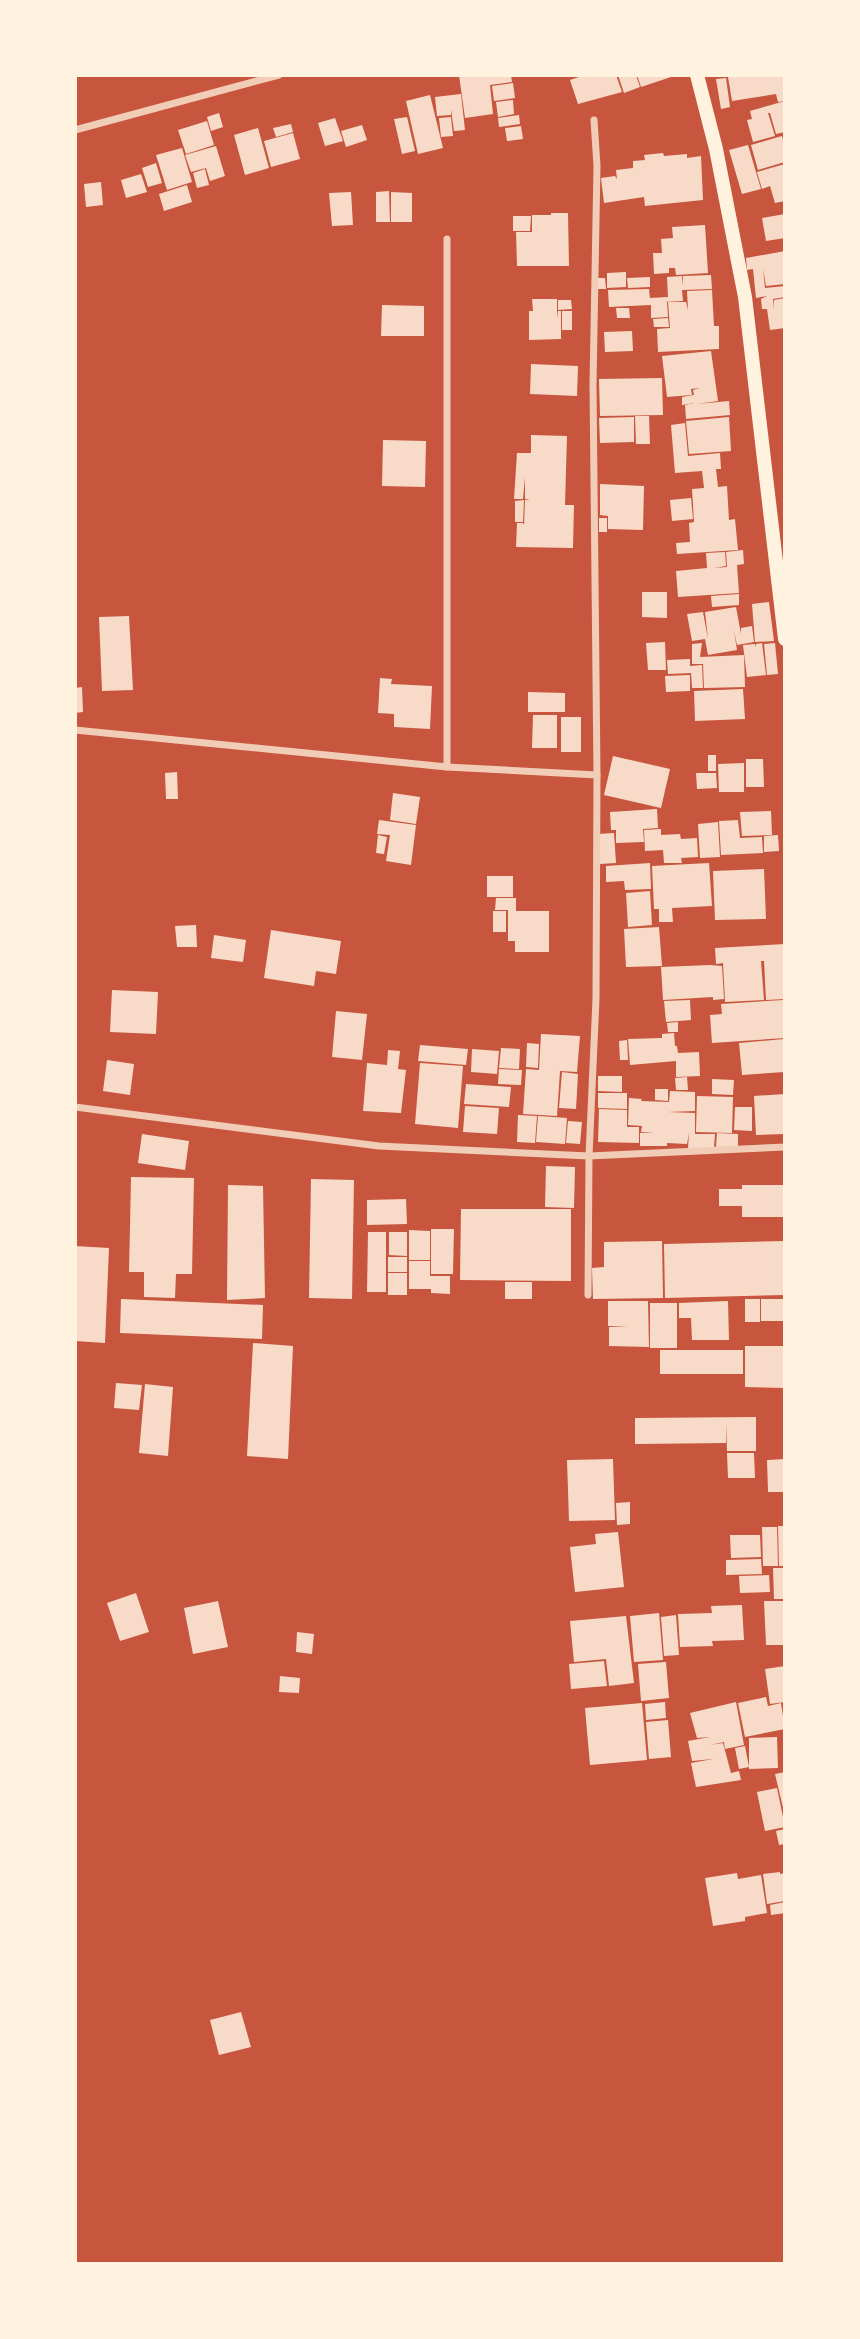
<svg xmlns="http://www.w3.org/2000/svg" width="860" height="2339" viewBox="0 0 860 2339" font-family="'Public Sans',sans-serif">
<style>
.building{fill:#f7dbc8}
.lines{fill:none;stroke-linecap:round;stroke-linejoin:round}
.minor{stroke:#f1ccb7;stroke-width:7}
.secondary{stroke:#fff3e0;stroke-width:14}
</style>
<rect width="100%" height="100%" fill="#c8553d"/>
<g class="building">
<path d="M459,75H511L512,82L490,85L493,114L465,118Z"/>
<path d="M585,75H616L622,92L578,104L570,80Z"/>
<path d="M618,75H636L640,87L624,93Z"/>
<path d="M637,75H674V76L641,87Z"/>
<path d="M730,75H785V101L778,102L776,94L732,101L728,77Z"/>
<path d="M726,78L730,107L721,109L716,79Z"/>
<path d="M513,83L515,98L494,101L492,86Z"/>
<path d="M461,94L465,130L454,131L451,109V115L437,116L435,97Z"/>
<path d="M430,95L443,148L418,154L406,101Z"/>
<path d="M513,100L514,114L498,117L496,102Z"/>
<path d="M785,101V132L776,134L770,113H768L775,136L753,142L747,120L752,119L750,111Z"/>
<path d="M219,113L223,127L211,131L207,117Z"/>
<path d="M519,115L520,124L499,127L498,118Z"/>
<path d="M407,117L415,151L402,154L394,119Z"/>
<path d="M451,117L453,136L441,137L439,118Z"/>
<path d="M335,118L343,141L325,146L318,123Z"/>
<path d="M207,121L214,145L186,154L178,130Z"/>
<path d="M291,124L293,132L276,137L273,128Z"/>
<path d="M362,125L367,140L346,147L341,131Z"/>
<path d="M521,126L523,139L507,141L505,128Z"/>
<path d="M258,128L269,168L245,175L234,135Z"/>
<path d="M293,133L300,159L271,167L264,141Z"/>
<path d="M782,136L785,148V162L758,170L751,145Z"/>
<path d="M748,145L761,189L742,194L729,150Z"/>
<path d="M216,146L225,176L210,181L206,168L191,172L185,155Z"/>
<path d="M182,148L192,182L167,190L156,155Z"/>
<path d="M663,153L664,156L687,154V158L701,156L703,200L645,206L644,197L604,203L601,178L615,176L617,179L616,170L633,168V161L645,160L644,155Z"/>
<path d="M156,163L162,183L148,187L142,168Z"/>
<path d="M785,164V201L775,203L770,186L762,189L757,172Z"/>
<path d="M205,169L209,185L197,188L193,173Z"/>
<path d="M141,174L147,192L126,198L121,180Z"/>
<path d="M101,182L103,205L86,207L84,184Z"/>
<path d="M187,185L192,202L164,211L159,194Z"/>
<path d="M389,191L390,222H376V192Z"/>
<path d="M351,192L353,225L332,226L329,193Z"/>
<path d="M391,192L412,193V222H391Z"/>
<path d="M551,213H568L569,266H517L516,232H532V215H551Z"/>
<path d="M785,214V238L766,241L762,218Z"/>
<path d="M513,216H531L530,231H513Z"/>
<path d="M705,225L708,273L676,275L675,268H669V273L654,274L653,253H662L661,239L673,238L672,227Z"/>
<path d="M785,251V284L766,286L763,268L765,288L785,286V297L773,299L774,309V300L785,298V328L770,330L767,309H762L761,299L767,296L756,298L753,269L747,270L746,258Z"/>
<path d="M626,272V287L607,288V273Z"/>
<path d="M711,275L712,289L682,290L683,301L663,302H667L668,317L651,318V305L609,307L608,290L649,289L650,298L668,297L667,277L682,276L683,286V276Z"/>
<path d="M650,277V287L628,288L627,278Z"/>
<path d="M595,278H605L606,289H596Z"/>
<path d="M712,290L714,326H719V349L658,352L657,329L670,328L668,302H686L688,310L687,291Z"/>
<path d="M532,299H557V318L558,311H561V339L529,340V311H533Z"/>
<path d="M558,300H571L572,309L558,310Z"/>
<path d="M382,305L424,306V336H381Z"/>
<path d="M616,308H629L630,318H617Z"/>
<rect x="562" y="311" width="10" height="19"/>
<path d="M668,318L669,327H654L653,319Z"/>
<path d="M632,331L633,351L605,352L604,332Z"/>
<path d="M711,351L718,401L697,404L729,401L730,415L686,419L685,405L694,403L682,405V397L694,395L693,390L700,388L691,389L692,395L667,397L662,356Z"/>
<path d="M531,364L578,366L577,396L530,394Z"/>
<path d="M662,378L663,415L600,416L599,379Z"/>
<path d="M635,416H649L650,444H636Z"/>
<path d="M634,417V442L600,443L599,418Z"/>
<path d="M729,417L731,451L689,454L686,421Z"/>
<path d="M685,423L688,456L720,453L721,469H716L718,487L727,486L729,520L735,519L738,550L677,554L676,543L690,542L689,523L694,522L692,489L704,488L702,471L675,473L671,425Z"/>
<path d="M531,435L567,436L565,505H574L573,548L516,547L517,523H523L524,525L525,500H530L525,499V477L523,499H514L517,453H531Z"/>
<path d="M383,440L426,441L425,487L382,486Z"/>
<path d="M600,484L644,486L643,530L608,529V516L600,515Z"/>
<path d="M691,498L693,519L672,521L670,500Z"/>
<path d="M524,500L523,522H515V501Z"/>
<rect x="599" y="518" width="8" height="14"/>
<path d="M743,550L744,564L737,565L739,593L678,597L676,571L707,568L706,553L725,552L726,566L714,568L727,567L726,552Z"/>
<path d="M642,592H667V618L642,617Z"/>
<path d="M739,594V605L712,607L711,596Z"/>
<path d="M769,602L774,641L755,642L752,604Z"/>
<path d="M736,607L741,634V628L752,626L754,642L737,645L734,631L737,650L708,655L705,639L692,641L687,614L703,612L708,639L705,612Z"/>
<path d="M129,616L133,690L102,691L99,617Z"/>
<path d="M665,642L666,670H648L646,643Z"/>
<path d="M702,643L700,657L744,655L745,687L704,688L703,664H692V644Z"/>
<path d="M762,643L766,675L747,677L743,645L755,644V647L756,644Z"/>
<path d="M775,643L778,674L767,675L764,644Z"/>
<path d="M690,659V666L702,665L703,688H692L691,673L668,674L667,660Z"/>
<path d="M690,675V691L666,692L665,676Z"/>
<path d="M380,678L392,679L391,684L432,686L430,729L394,727V714L378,713Z"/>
<path d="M82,687L83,712L75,713V688Z"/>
<path d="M743,689L745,719L695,721L694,691Z"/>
<path d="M528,692L565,693V712H528Z"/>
<path d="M533,715H557V748H532Z"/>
<rect x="561" y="717" width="20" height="35"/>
<rect x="708" y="755" width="8" height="16"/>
<path d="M613,756L670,769L661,808L604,795Z"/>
<path d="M746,759H763L764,787H746Z"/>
<path d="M744,763V792H719L718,764Z"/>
<path d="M177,772L178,799H166L165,773Z"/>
<path d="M696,773H716L717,788L697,789Z"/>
<path d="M393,793L420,797L416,824L390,820Z"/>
<path d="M657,809L658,828L643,829L644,842L616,843V830H611L610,812Z"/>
<path d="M771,811L772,835L742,836L740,812Z"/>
<path d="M379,820L416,825L411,865L386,861L390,835L377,834Z"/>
<path d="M738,820L740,838L762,837L763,853L721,855L719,821Z"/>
<path d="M718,822L720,857L700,858L698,824Z"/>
<path d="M661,829V835L680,834L681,839L697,838L698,857L681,858L682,863H664L663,850L645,851L644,830Z"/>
<path d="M614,833L616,863L600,864L598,834Z"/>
<path d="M378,835L387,837L384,854L376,853Z"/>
<path d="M778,835L779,851L764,852V836Z"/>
<path d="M650,863L651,889L625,890L624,881L606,882V866Z"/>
<path d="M709,863L712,906L672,908L673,922H659V909H654L652,866Z"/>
<path d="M764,869L766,919L715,920L713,871Z"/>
<rect x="487" y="876" width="26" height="21"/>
<path d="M650,891L652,925L628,927L626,893Z"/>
<path d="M496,898H516V911H549V952H515V941H508V910H495Z"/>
<rect x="493" y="911" width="13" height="21"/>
<path d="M196,925L197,947H177L175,926Z"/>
<path d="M659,927L662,966L626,967L624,929Z"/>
<path d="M271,930L341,941L336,974L316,971L314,986L264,978Z"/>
<path d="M214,935L246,940L243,962L211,958Z"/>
<path d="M785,944V999L766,1000L764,961H761L764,1000L725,1002L723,963L716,964L715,948Z"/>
<path d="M710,965L722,966L724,999L713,1000V997L663,1000L661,967Z"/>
<path d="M112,990L158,992L156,1034L110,1032Z"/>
<path d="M690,1000L691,1020L666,1022L664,1001Z"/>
<path d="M783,1000L785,1038L712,1043L710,1015L722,1014L721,1004Z"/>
<path d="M336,1011L367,1014L362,1060L332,1057Z"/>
<path d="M678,1022V1032H668L667,1023Z"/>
<path d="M674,1033L675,1046H677L678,1053L699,1052L700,1076L676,1077V1061L630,1065L628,1039L662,1038V1034Z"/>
<path d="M541,1034L580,1036L577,1072L560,1071L557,1116L523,1114L526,1069L539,1070Z"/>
<path d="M784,1039L785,1072L742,1075L739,1043Z"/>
<path d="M627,1040L628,1060H620L619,1041Z"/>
<path d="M527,1043L539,1044L538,1068L526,1067Z"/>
<path d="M420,1045L468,1049L466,1065L418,1061Z"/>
<path d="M501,1048L520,1049L519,1069L499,1068Z"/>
<path d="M472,1049L499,1051L497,1074L471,1072Z"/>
<path d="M388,1050L400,1051L398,1069L406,1070L401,1113L363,1111L367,1063L387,1065Z"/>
<path d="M107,1060L134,1064L130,1095L103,1091Z"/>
<path d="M420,1063L463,1066L458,1128L415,1124Z"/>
<path d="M499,1069L522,1070L521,1085L498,1084Z"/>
<path d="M562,1072L578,1074L576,1109L559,1108Z"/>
<path d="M598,1076H622V1092L598,1091Z"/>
<path d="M687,1077L688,1090H676L675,1078Z"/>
<path d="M712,1079L734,1080L733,1095L712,1094Z"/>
<path d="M466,1084L511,1087L509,1107L464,1104Z"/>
<path d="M655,1089H668V1101L655,1100Z"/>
<path d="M670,1091L695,1092V1111L668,1112L695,1113V1134H715L714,1148H688L689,1133L687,1144L667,1143V1146H640V1133L655,1132H641L642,1126L628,1125L629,1098L642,1099L641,1101L669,1102Z"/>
<path d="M598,1093H627V1109L598,1108Z"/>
<path d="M785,1094V1134L756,1135L754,1096Z"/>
<path d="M697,1096L733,1097L732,1133L696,1132Z"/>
<path d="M465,1106L499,1108L497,1134L463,1132Z"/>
<path d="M735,1107H752V1131L734,1130Z"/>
<path d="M599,1109L627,1110V1127H639V1143L598,1142Z"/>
<path d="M518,1115L537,1116L535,1143L517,1142Z"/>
<path d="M538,1116L567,1118L565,1144L536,1142Z"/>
<path d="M568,1121L582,1122L580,1144L566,1143Z"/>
<path d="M717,1133L738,1134V1147H716Z"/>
<path d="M142,1134L189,1141L185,1170L138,1163Z"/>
<path d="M546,1166L575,1167L574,1208L545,1207Z"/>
<path d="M131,1177L194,1178L192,1274H176L175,1298L144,1297V1272H129Z"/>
<path d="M311,1179L354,1180L352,1299L309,1298Z"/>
<path d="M228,1185L263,1186L265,1298L227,1300Z"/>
<path d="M742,1185H785V1217H742V1206H719V1189H742Z"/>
<path d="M406,1199L407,1224L367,1225V1200Z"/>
<path d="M461,1209H571V1281L460,1280Z"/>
<path d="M431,1229H454L453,1274H431Z"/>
<path d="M409,1230L430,1231V1260H409Z"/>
<path d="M368,1232H386V1292H367Z"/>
<path d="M389,1232H407V1256L389,1255Z"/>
<path d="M662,1241L663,1298L593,1299L592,1268L604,1267V1242Z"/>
<path d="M785,1241V1295L665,1298L664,1244Z"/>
<path d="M75,1246L109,1248L105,1343L75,1341Z"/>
<rect x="388" y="1257" width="19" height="15"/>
<path d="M409,1261H430V1276H450V1294L431,1293V1289H409Z"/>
<rect x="388" y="1273" width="19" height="22"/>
<rect x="505" y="1282" width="27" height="17"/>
<path d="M121,1299L263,1305L262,1339L120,1333Z"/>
<rect x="745" y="1299" width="15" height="23"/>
<rect x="761" y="1299" width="24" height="22"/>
<path d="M608,1301H648L649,1347L609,1346V1327L628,1326H608Z"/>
<path d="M728,1301L729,1340H692L691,1318H679V1303Z"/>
<rect x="650" y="1303" width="27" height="45"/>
<path d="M253,1343L293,1346L288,1459L247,1456Z"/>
<path d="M745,1346H785V1388L745,1387Z"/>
<rect x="660" y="1350" width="83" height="24"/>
<path d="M116,1383L142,1385L139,1410L114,1408Z"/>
<path d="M145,1384L173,1387L168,1456L139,1453Z"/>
<path d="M756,1417V1451H727L726,1423V1443L635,1444V1418Z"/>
<path d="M727,1453H754L755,1478H728Z"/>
<path d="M613,1459L615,1520L569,1521L567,1460Z"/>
<path d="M785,1459V1492H768L767,1460Z"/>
<path d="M630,1502V1524L617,1525L616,1503Z"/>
<path d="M778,1526H785V1566H779Z"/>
<path d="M762,1527H777L778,1566H763Z"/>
<path d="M618,1532L624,1587L575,1592L570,1547L596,1544L595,1534Z"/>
<path d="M730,1535H760L761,1557L731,1558Z"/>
<path d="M761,1559L762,1574L726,1575V1560Z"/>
<path d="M773,1568H785V1599H774Z"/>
<path d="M769,1575L770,1592L740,1593L739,1576Z"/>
<path d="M136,1593L149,1632L120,1641L107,1603Z"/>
<path d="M218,1601L228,1647L193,1654L184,1608Z"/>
<path d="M764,1601H785V1645H766Z"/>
<path d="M742,1605L744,1640L712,1641L713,1646L680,1647L678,1614L712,1613L711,1606Z"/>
<path d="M659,1613L663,1660L634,1662L630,1616Z"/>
<path d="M676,1615L679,1655L664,1656L661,1617Z"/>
<path d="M626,1616L634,1683L609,1686L606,1659L574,1662L570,1621Z"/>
<path d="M297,1632L314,1634L312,1654L296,1652Z"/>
<path d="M604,1661L607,1686L571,1689L569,1664Z"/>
<path d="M666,1662L669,1698L641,1701L638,1664Z"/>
<path d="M785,1666V1702L770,1704L765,1669Z"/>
<path d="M280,1676L300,1678L299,1693L279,1692Z"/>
<path d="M766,1697L768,1706L781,1703L785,1729L745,1737L738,1703Z"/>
<path d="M665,1702L666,1718L646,1720L645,1704Z"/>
<path d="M736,1702L744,1745L725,1749L724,1742L710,1745L723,1743L731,1773L739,1771L741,1780L696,1787L691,1763L713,1759L692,1761L688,1741L710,1737L697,1738L690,1713Z"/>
<path d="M642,1703L647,1760L590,1765L585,1708Z"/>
<path d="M668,1720L671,1757L649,1759L646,1722Z"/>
<path d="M777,1737L778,1768L749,1769V1738Z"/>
<path d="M745,1746L749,1767L739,1769L735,1748Z"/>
<path d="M785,1772V1812H784L775,1774Z"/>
<path d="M777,1788L785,1827L765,1831L757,1792Z"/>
<path d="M785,1829V1844L779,1845L776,1831Z"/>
<path d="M780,1872V1874L785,1873V1901L767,1904L763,1874Z"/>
<path d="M737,1873L738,1879L761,1875L767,1913L745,1917V1921L713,1926L705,1878Z"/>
<path d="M785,1902V1913L771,1915L770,1905Z"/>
<path d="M241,2012L251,2047L219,2055L210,2020Z"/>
</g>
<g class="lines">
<g class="minor">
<path d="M75,130L279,75"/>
<path d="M75,730L447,767L597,775"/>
<path d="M447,767V239"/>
<path d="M75,1107L379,1146L589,1156L785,1147"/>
<path d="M588,1295L589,1156L596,999L597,775L593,384L597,166L594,120"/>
</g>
<path class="secondary" d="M697,75L716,149L745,297L785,639"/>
</g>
<rect width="860" height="2339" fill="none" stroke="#fff3e0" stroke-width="154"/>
</svg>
